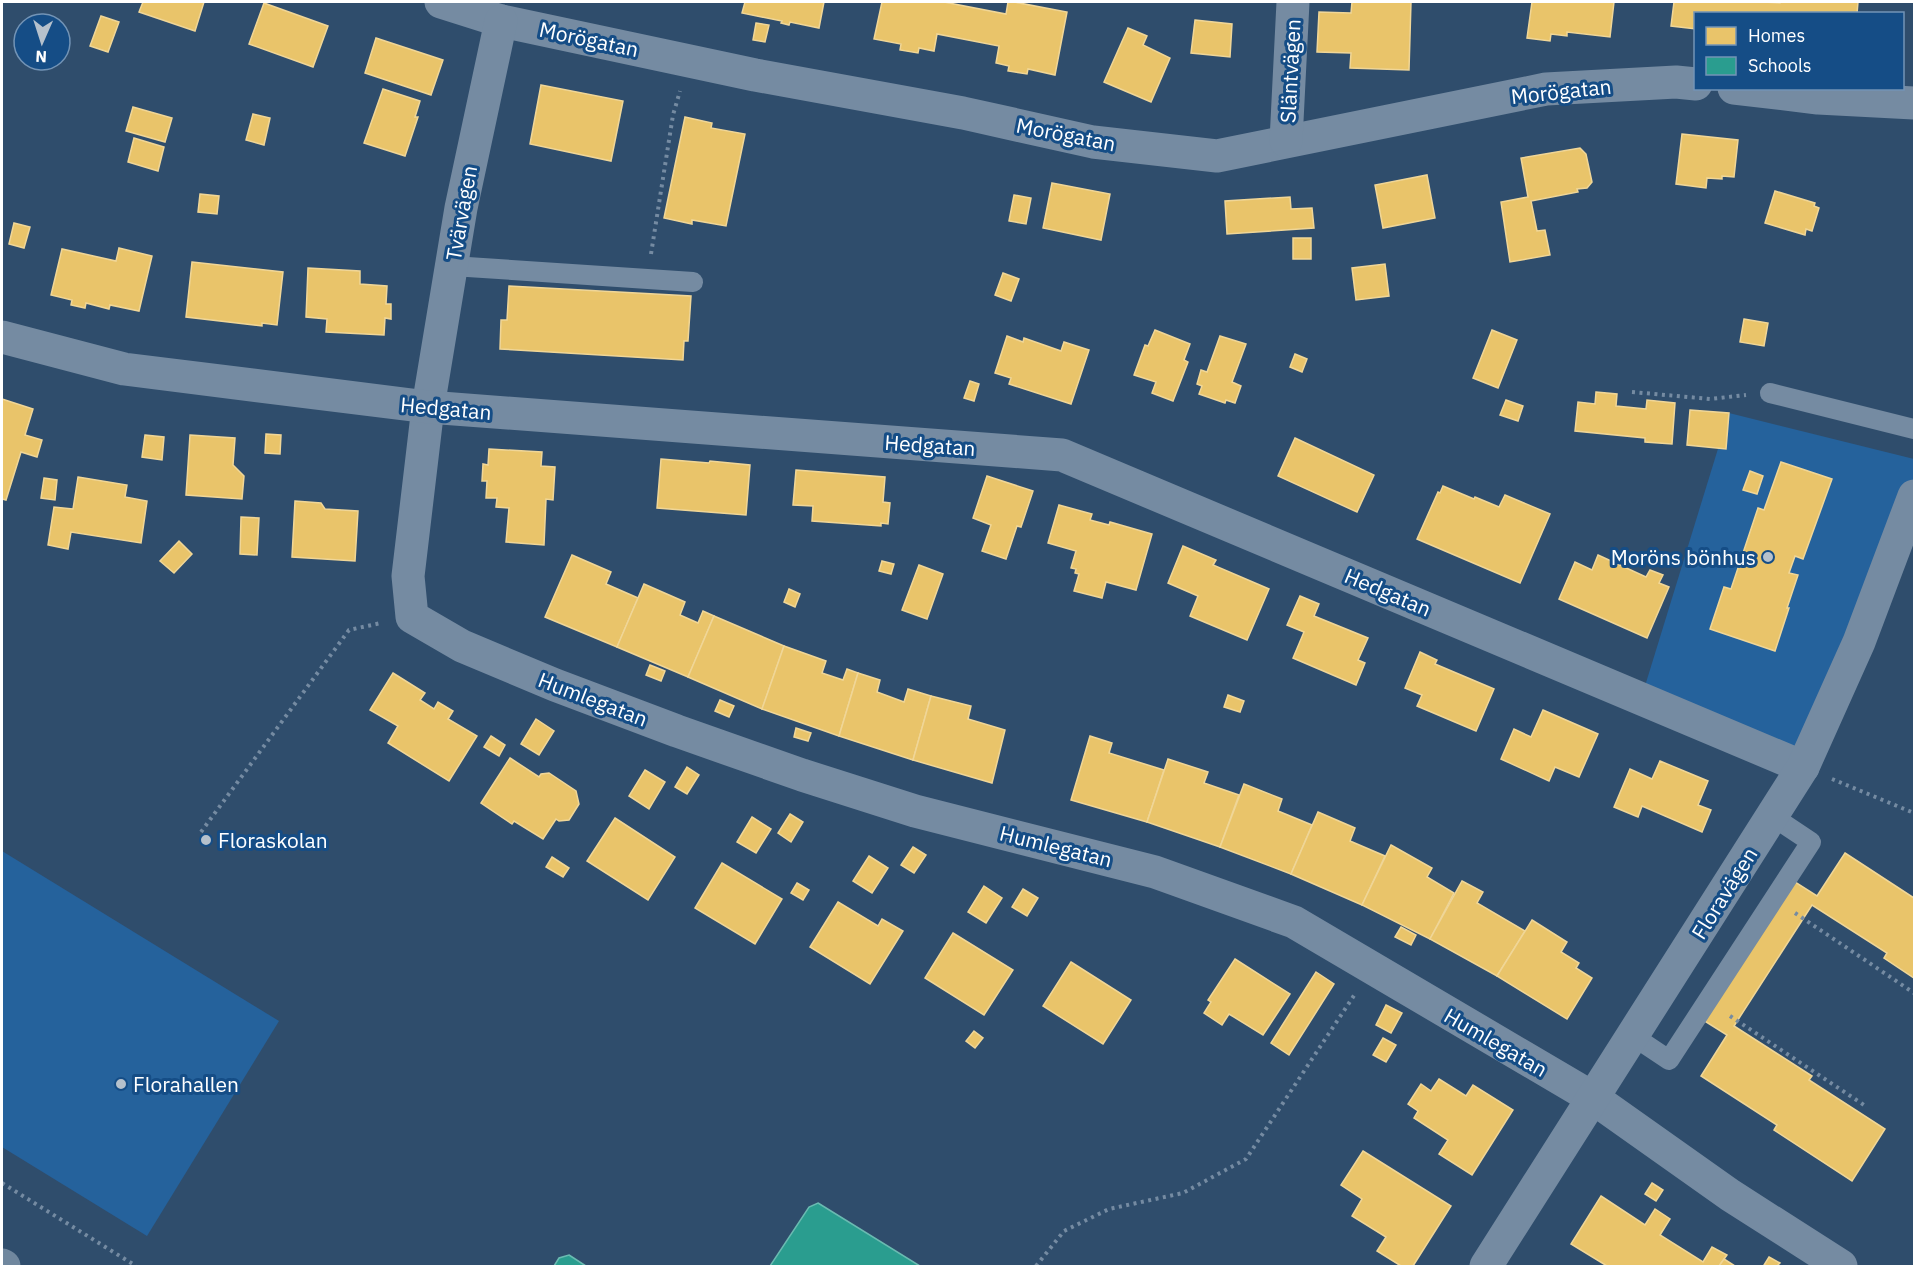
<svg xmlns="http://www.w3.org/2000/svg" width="1916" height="1268" viewBox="0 0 1916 1268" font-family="'IBM Plex Sans',sans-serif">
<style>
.green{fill:#25629c}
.homes{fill:#e9c46a;stroke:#f0d697;stroke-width:1.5}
.schools{fill:#2a9d8f;stroke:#6abab1;stroke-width:1.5}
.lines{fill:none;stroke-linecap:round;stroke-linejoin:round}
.path{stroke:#758ba2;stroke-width:4;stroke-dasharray:3 4.5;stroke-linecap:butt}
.service{stroke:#758ba2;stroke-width:20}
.minor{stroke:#758ba2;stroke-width:33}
.secondary{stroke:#70879e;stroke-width:33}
.poi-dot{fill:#b6c1cc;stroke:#154d86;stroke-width:2}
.labels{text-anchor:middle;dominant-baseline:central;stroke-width:6;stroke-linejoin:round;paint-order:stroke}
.street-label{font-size:21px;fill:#fff;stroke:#154d86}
.poi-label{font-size:21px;fill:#fff;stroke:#154d86;text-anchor:start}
</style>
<rect width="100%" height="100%" fill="#2f4d6c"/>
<g class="green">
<path d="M1729,413L1914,459V491L1803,767L1641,699Z"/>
<path d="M2,851L279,1021L147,1236L2,1147Z"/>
</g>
<g class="homes">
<path d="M143,2H204L195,31L139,12Z"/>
<path d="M745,2H824L819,28L790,22L789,25L781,23L782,21L742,13Z"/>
<path d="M882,2H944L1006,14L1008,2H1014L1067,12L1055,75L1028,69L1027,74L1008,71L1009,66L996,63L999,46L937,34L934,51L919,48L918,53L900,50L901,44L874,39Z"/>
<path d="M1352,2H1411L1409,70L1350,68L1351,53L1317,52L1319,12L1351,13Z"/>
<path d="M1532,2H1614L1610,37L1567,32V36L1551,34L1550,41L1527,38Z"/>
<path d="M1674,2H1764L1780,3V2H1858L1857,14H1696V29L1671,26Z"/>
<path d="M264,3L328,26L313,67L249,44Z"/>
<path d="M101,16L119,22L108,52L90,46Z"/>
<path d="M1195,20L1232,24L1230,57L1191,53Z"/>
<path d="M756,23L769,25L765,42L753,40Z"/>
<path d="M1128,28L1147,36L1143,45L1170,58L1151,102L1104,82Z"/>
<path d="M376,38L443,60L431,95L365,73Z"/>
<path d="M541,85L623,101L611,161L530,144Z"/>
<path d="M383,89L420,101L415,117H418L405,156L364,143Z"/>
<path d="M133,107L172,118L165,142L126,131Z"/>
<path d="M253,114L270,118L264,145L246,140Z"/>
<path d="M685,117L712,123L711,128L745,134L726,226L692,220V224L664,218Z"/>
<path d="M1682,134L1738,140L1734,177L1722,176V179L1707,178L1706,188L1676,184Z"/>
<path d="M134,138L164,147L158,171L128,162Z"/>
<path d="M1580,148L1586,154L1592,182L1587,188L1577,189L1578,192L1531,201L1537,231L1545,230L1550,255L1510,262L1501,202L1528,197L1521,158Z"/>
<path d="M1427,175L1435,218L1383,228L1375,185Z"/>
<path d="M1052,183L1110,194L1101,240L1043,228Z"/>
<path d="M1775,191L1815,203L1814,206L1819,208L1812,231L1806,229L1805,235L1765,223Z"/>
<path d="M200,194L219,196L217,214L198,212Z"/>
<path d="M1014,195L1031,198L1026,224L1009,221Z"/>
<path d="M1290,197L1291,209L1312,208L1314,228L1227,234L1225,201Z"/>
<path d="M14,223L30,227L24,248L9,244Z"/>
<rect x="1293" y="238" width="18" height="21"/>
<path d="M119,248L152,256L139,311L110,305L109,309L86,303L85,308L71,305L72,300L51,295L62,249L116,261Z"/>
<path d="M192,262L283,272L277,325L262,323V326L186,317Z"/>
<path d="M1385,264L1389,296L1356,300L1352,268Z"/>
<path d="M308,268L360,271V284L387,286L386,304H391V319L385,318L384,335L326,332L327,319L306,317Z"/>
<path d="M1003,273L1019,279L1011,301L995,295Z"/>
<path d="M509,286L691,296L688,341H684L683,360L500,349L501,320H507Z"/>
<path d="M1744,319L1768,323L1764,346L1740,342Z"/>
<path d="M1155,330L1190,344L1184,360L1188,362L1173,401L1152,393L1156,382L1134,375L1145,345L1148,346Z"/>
<path d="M1492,330L1517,340L1498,388L1473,378Z"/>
<path d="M1007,336L1023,342L1024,338L1061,351L1064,342L1089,350L1071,404L1009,384L1011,378L995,373Z"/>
<path d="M1220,336L1246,344L1232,382L1241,386L1235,403L1226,400L1225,403L1199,394L1202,386L1197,384L1201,370L1207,372Z"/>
<path d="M1295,354L1307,359L1302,372L1290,367Z"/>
<path d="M970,381L979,384L974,401L964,398Z"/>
<path d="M1596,392L1617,394L1616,406L1646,409L1647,400L1675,403L1672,444L1645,442V438L1575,431L1578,402L1595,404Z"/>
<path d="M2,399L33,409L25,435L42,440L37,457L21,452L6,500L2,499Z"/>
<path d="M1506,400L1523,406L1518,421L1500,415Z"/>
<path d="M1690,410L1729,413L1726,449L1687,445Z"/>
<path d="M266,434L281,435L280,454L265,453Z"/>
<path d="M145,435L164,437L162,460L142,457Z"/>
<path d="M190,435L235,438L233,465L244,476L242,499L186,495Z"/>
<path d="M1295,438L1374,475L1357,512L1278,476Z"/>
<path d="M489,449L542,452L541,466L555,467L553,500L546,499L544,545L506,542L509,508L496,507L497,498H486L487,481H482L483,464L488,465Z"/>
<path d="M661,459L709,463L710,461L750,465L746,515L657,508Z"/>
<path d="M1781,462L1832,479L1803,559L1795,556L1789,573L1798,575L1787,608H1789L1775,651L1710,629L1724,587L1731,589L1758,508L1764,510Z"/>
<path d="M796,470L885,477L883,502L890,503L888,524L881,523V526L812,521L813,506L793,505Z"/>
<path d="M1750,471L1763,476L1757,494L1743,490Z"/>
<path d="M987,476L1033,491L1021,527L1017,526L1006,559L982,551L991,525L973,518Z"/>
<path d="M78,477L127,485L125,497L147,501L141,543L71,532L68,549L48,545L54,507L73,509Z"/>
<path d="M44,478L57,480L55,500L41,498Z"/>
<path d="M1443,486L1474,499L1475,497L1499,507L1505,495L1550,514L1520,583L1417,539L1438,492L1440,493Z"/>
<path d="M295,501L321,503L325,509L358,511L355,561L292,557Z"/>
<path d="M1059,505L1092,514L1090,520L1109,525L1110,522L1152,534L1136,590L1106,582L1102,598L1074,591L1079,574L1075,573L1076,569L1071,568L1076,551L1048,543Z"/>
<path d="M241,517L259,518L257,555L240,554Z"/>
<path d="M179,541L192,554L174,573L160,561Z"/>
<path d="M1183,546L1216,560L1213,565L1269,589L1247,640L1190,616L1198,596L1168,583Z"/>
<path d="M572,555L611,572L606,584L638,598L617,647L545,617Z"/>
<path d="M1598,555L1646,577L1650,570L1663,575L1659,583L1669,587L1647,638L1559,599L1575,562L1592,570Z"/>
<path d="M882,561L894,564L891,574L879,571Z"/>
<path d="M919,565L943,574L927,619L902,610Z"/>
<path d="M644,584L685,602L680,615L698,623L703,611L714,616L688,677L617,647Z"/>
<path d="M789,589L800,594L795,607L784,602Z"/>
<path d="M1300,596L1319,604L1314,616L1368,638L1358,660L1365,663L1356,685L1293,658L1304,632L1287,625Z"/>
<path d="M714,616L784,646L762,709L688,677Z"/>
<path d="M784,646L826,661L822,673L843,680L847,669L858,673L839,736L762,709Z"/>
<path d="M1420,652L1437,660L1435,664L1494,689L1476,731L1417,706L1422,695L1405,688Z"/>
<path d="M650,665L665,671L661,681L646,675Z"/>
<path d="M393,673L425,693L420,700L434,709L438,702L453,711L448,719L477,736L449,781L388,743L398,726L370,710Z"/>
<path d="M858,673L880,680L877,692L904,702L908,689L931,696L913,760L839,736Z"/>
<path d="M1228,695L1244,701L1240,712L1224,707Z"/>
<path d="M931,696L971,706L968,719L1005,730L992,783L913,760Z"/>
<path d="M720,700L734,706L729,717L715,711Z"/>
<path d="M1543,710L1598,734L1579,777L1555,767L1549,781L1501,759L1514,729L1531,737Z"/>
<path d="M536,719L554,731L539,755L521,744Z"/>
<path d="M796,728L811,733L808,741L794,737Z"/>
<path d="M491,736L505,745L499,756L484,747Z"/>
<path d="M1090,736L1112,743L1109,753L1164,770L1147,822L1071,800Z"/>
<path d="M510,758L539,777L541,774L549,773L576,791L579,804L569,820L559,821L556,819L543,839L514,821L512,824L481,803Z"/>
<path d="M1168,759L1208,772L1204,783L1239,795L1220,847L1147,822Z"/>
<path d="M1660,761L1708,781L1698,805L1711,810L1702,832L1642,806L1638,817L1614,807L1630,769L1652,779Z"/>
<path d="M687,767L699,775L687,794L675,787Z"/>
<path d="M645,770L665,782L649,809L629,796Z"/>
<path d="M1244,784L1282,799L1278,811L1312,825L1291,874L1220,847Z"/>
<path d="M1318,812L1355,828L1350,841L1385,856L1362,905L1291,874Z"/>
<path d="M790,814L803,822L791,842L778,833Z"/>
<path d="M752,817L771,829L756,853L737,842Z"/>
<path d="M615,818L675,857L648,900L587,861Z"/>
<path d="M1391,845L1432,868L1427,877L1454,893L1430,939L1362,905Z"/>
<path d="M913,847L926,855L914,873L901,865Z"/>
<path d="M1845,853L1914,898V978L1884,958L1887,953L1812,905L1734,1026L1812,1076L1809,1080L1885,1129L1852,1181L1774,1130L1777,1125L1701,1076L1727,1035L1703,1020L1792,880L1817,896Z"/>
<path d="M869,856L888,868L872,893L853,881Z"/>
<path d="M552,857L569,868L563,877L546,867Z"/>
<path d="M722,863L782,899L755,944L695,908Z"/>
<path d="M1462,881L1483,892L1477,903L1525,931L1497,976L1430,939Z"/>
<path d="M797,883L809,890L803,900L791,893Z"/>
<path d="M984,886L1002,898L986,923L968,912Z"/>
<path d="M1023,889L1038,898L1027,916L1012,907Z"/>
<path d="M838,902L878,926L882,919L903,931L870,984L810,947Z"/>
<path d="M1532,920L1567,942L1561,952L1579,963L1576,968L1592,978L1567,1019L1497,976Z"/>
<path d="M1401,927L1416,935L1411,945L1395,937Z"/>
<path d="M953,933L1013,970L984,1015L925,978Z"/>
<path d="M1235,959L1290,994L1263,1035L1229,1014L1222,1025L1204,1013L1211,1002L1208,1000Z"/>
<path d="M1071,962L1131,1000L1103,1044L1043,1006Z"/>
<path d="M1316,972L1334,984L1289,1055L1271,1043Z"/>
<path d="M1386,1005L1402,1013L1391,1033L1376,1025Z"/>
<path d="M974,1031L983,1038L975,1048L966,1041Z"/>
<path d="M1383,1038L1396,1045L1386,1062L1373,1055Z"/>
<path d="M1439,1079L1466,1096L1473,1085L1513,1110L1472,1175L1439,1154L1448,1140L1414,1118L1418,1111L1408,1104L1421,1084L1431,1091Z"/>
<path d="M1363,1151L1451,1206L1413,1266H1401L1377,1251L1386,1237L1352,1216L1362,1199L1341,1185Z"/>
<path d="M1652,1183L1663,1190L1656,1201L1645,1194Z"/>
<path d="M1601,1196L1645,1225L1655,1209L1670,1219L1660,1235L1703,1262L1712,1247L1727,1255L1719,1266H1607L1571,1244Z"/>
<path d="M1769,1257L1780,1263L1777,1266H1767L1764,1265Z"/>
<path d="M1724,1259L1735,1266H1719Z"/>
</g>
<g class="schools">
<path d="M818,1203L920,1266H770L809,1207Z"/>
<path d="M569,1255L586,1266H554L559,1258Z"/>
</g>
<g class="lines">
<g class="path">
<path d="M651,254L673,115L680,91"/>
<path d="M1632,392L1710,399L1746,395"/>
<path d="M1832,779L1914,813"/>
<path d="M201,832L349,630L381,623"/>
<path d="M1795,913L1914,993"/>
<path d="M1730,1016L1864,1105"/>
<path d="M2,1183L136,1266"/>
<path d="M1036,1266L1064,1231L1109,1209L1183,1193L1246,1159L1355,994"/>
</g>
<g class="service">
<path d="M452,266L693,282"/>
<path d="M1770,393L1914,429"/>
<path d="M1633,1036L1669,1060L1811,842L1772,816"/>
</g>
<g class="minor">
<path d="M441,2L501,21L755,75L963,113L1093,142L1217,156L1546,89L1676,82L1696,84"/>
<path d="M501,21L461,208L428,407L408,576L412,617L462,646L555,685L677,731L802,775L915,811L1155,872L1294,922L1593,1098L1730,1195L1841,1266"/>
<path d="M1734,88L1818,98L1914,103"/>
<path d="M1286,141L1293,2"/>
<path d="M2,337L124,369L428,407L1062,455L1803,767"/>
<path d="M1486,1266L1803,767L1859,642L1914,496"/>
</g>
<path class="secondary" d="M2,1265L4,1266"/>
</g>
<g class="poi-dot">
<circle cx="1768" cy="557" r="6"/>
<circle cx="206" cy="840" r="6"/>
<circle cx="121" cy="1084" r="6"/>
</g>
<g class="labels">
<g class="street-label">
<text transform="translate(589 39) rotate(12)">Morögatan</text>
<text transform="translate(1290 71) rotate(-87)">Släntvägen</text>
<text transform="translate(1561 91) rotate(-6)">Morögatan</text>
<text transform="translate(1066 134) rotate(11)">Morögatan</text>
<text transform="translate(461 213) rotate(-80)">Tvärvägen</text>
<text transform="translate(446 408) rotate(5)">Hedgatan</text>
<text transform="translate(930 445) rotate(4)">Hedgatan</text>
<text transform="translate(1388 592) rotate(23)">Hedgatan</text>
<text transform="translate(593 699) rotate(21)">Humlegatan</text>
<text transform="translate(1056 846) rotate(14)">Humlegatan</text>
<text transform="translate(1724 893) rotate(-58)">Floravägen</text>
<text transform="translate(1496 1042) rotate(30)">Humlegatan</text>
</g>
<g class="poi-label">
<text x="1756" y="557" text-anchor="end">Moröns bönhus</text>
<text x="218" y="840">Floraskolan</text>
<text x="133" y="1084">Florahallen</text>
</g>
</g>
<rect width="1916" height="1268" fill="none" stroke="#ffffff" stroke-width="6"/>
<rect x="1694" y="12" width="210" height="78" fill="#154d86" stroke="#7394b6" stroke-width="1.5"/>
<rect x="1706" y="27" width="30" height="18" fill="#e9c46a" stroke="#7394b6" stroke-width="1.5"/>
<text x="1748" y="42" font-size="18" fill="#ffffff">Homes</text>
<rect x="1706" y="57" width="30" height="18" fill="#2a9d8f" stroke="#7394b6" stroke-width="1.5"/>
<text x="1748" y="72" font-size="18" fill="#ffffff">Schools</text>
<g transform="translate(42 42) rotate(183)"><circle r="28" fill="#154d86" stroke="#7394b6" stroke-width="1.5"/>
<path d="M0-4.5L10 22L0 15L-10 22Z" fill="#b6c1cc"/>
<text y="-9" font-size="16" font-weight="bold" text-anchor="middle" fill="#ffffff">N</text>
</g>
</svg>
